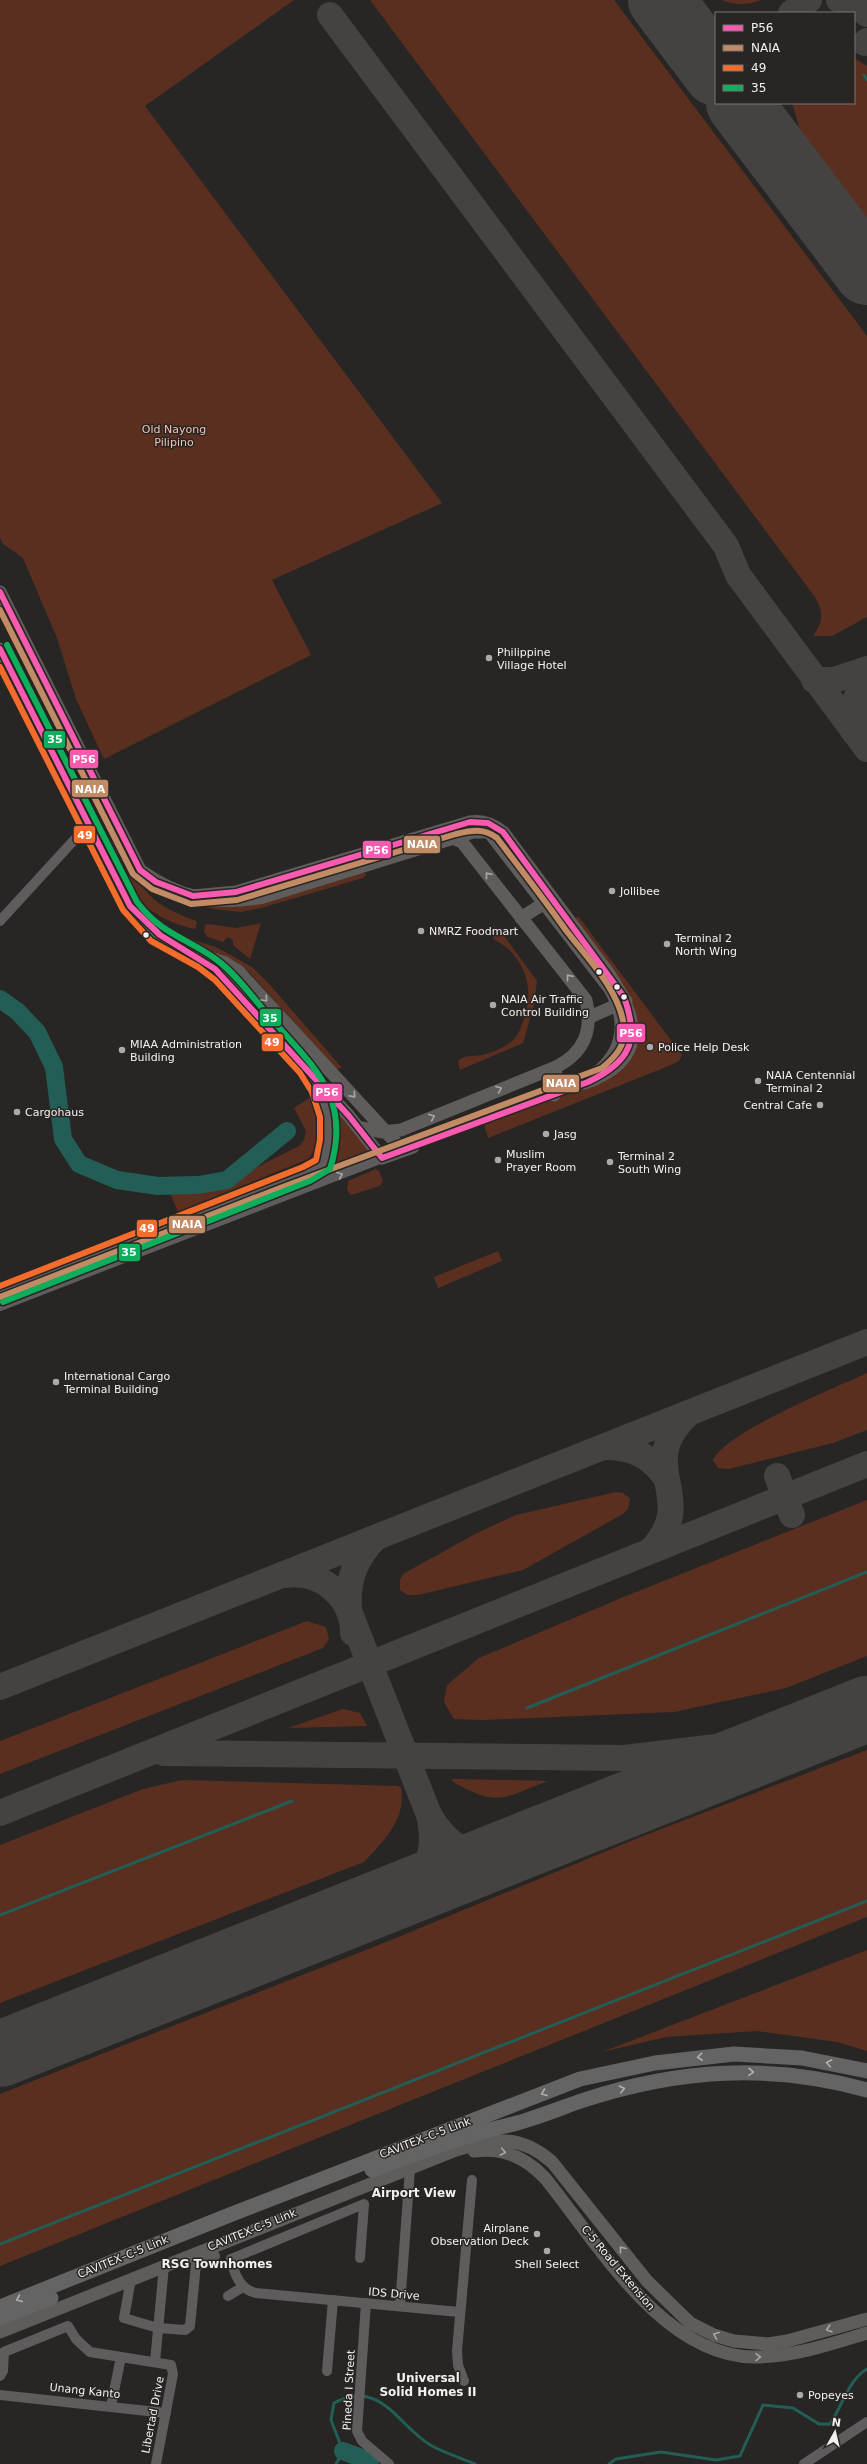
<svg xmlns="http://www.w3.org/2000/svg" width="867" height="2464" viewBox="0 0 867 2464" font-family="'DejaVu Sans',sans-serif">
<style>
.green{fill:#5a2f20}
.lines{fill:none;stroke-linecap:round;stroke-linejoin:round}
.stream{stroke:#235e56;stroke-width:3}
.river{stroke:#235e56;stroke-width:18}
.taxiway{stroke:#454342;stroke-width:26}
.runway{stroke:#454342;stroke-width:66}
.minor{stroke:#5e5c5c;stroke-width:10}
.major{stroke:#5f5d5c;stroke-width:13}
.highway{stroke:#656464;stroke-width:15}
.major-bridge{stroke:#5f5d5c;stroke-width:13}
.bus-1-casing{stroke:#292523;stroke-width:9}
.bus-2-casing{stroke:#292523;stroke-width:9}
.bus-3-casing{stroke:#292523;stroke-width:9}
.bus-4-casing{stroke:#292523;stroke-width:9}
.bus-1{stroke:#f75aaf;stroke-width:6}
.bus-2{stroke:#c18c65;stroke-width:6}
.bus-3{stroke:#f36c2b;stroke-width:6}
.bus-4{stroke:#0daf5c;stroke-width:6}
.oneway{stroke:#a9a6a6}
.oneway2{stroke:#a8a6a6}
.oneway3{stroke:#b3b1b0}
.poi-dot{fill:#aca9a8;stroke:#292523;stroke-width:1.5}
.bus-dot{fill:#f3f0ef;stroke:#292523;stroke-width:1.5}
.labels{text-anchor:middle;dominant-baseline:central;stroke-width:3;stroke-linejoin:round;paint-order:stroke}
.park-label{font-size:11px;fill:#f1c2b3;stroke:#292523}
.poi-label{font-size:11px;fill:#f3f0ef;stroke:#292523;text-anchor:start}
.street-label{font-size:11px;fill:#f3f0ef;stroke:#292523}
.neighbourhood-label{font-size:12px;font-weight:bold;fill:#f3f0ef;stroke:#292523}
.line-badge{stroke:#292523;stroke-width:1.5}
.badge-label{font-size:11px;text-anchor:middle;font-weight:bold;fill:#fff}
</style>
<rect width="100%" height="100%" fill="#282624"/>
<g class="green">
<path d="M0,0H294L145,106L442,503L272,580L311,655L104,759L76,699L57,638L23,558L3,544L0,538Z"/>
<path d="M370,0H614L867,336V617L832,636H813C823,623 824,611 815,597Z"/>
<path d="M722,0H761C749,5 734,6 722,0Z"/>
<path d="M854,58L867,66V220L801,133L792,103H854Z"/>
<path d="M116,855L123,857C144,893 154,906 194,920L197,922L196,928L193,929C151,918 131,898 112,860Z"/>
<path d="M364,872L366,875L363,878L261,908L241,912L213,909L192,902Z"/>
<path d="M578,916L682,1055L679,1061L671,1065L488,1138L483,1121L594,1077L623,1029L575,919Z"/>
<path d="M261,923L250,959L233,945V940L228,937L223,942L208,937L204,932L205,925L208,924L237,928Z"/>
<path d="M499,929L537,981L534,1005L523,1043L460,1070L458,1061C465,1054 476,1057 486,1054C494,1052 505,1047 511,1042C516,1039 521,1028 523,1022C536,989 525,955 493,939L495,930Z"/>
<path d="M181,936L218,948L252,967L270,985L342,1068L336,1069L249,972C229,955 205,948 180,941Z"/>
<path d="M314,1095C323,1115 324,1142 308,1159L178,1212L171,1195L173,1191L226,1183L299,1146L304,1140L306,1131L294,1108Z"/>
<path d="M338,1112L375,1157L344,1168L336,1163L334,1115Z"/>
<path d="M376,1169L379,1171L383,1181L380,1186L351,1195L347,1190L348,1181Z"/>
<path d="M498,1251L502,1261L438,1288L434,1277Z"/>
<path d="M867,1373V1430L833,1443L729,1469L718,1468L713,1460C727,1431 835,1388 867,1373Z"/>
<path d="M616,1492L623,1493L630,1499L628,1509L623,1514L523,1570L418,1595H407L400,1590V1580L403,1574L477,1533L516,1515Z"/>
<path d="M867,1500V1656L786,1688L674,1712L483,1720L454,1719L444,1702L447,1685L479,1658L626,1596Z"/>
<path d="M307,1621L326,1627L329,1639L323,1648L0,1774V1741Z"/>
<path d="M343,1709L360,1713L367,1726L288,1728Z"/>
<path d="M867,1750V1917L0,2266V2094L391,1940L638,1838Z"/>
<path d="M453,1779H460L548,1781C503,1798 497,1808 452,1781Z"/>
<path d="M182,1780L398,1786L401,1788C407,1818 383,1842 364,1862L0,2003V1845L143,1789Z"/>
<path d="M867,1950V2051L837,2042L757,2031L666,2037L602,2052Z"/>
</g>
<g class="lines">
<g class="stream">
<path d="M864,75L867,80"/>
<path d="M527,1708L867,1572"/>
<path d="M0,1915L292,1801"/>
<path d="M0,2244L867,1901"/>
<path d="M336,2464L343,2451L331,2420L334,2403C382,2378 397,2426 432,2446C445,2453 461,2458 475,2464"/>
<path d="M609,2464L616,2459L661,2452L716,2460L740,2456L763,2405L793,2408L819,2424H830C842,2407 848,2380 867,2369"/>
</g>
<g class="river">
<path d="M0,999L17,1011L37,1032L54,1067L63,1139L79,1164L117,1180L158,1186L198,1185L227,1180L287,1131"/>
<path d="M343,2451L369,2461L370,2464"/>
</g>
<g class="taxiway">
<path d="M839,0L856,6L867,14"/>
<path d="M668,10C682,25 695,36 716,39"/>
<path d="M791,13L809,0"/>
<path d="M330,15L726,546L738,575L867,749"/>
<path d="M865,43L867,41"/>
<path d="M747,103L755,124"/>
<path d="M814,680H834L867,669"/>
<path d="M854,732L856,699L867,672"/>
<path d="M604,1447C630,1447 648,1454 664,1475"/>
<path d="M777,1476L792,1515"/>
<path d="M651,1550C702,1497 631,1467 689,1413"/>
<path d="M286,1575C321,1570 353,1597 353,1633"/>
<path d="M349,1609C347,1580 355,1559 375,1538"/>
<path d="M351,1616L429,1815"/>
<path d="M0,1687L867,1342"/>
<path d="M164,1753L624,1758L724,1746L770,1737L849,1716"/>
<path d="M0,1813L867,1464"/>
<path d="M388,1899C424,1876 439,1860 429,1815C449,1848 469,1859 507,1852"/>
<path d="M0,2038L79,2023"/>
</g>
<g class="runway">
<path d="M661,0L716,73"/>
<path d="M739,103L867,272"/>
<path d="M0,2054L867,1709"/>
</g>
<g class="minor">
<path d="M0,921L75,839L90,828"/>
<path d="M0,1295L135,1240L306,1174L323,1165C331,1137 331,1114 318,1086"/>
<path d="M0,1306L382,1158"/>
<path d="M231,2259C234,2274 241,2290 256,2293L459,2312"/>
<path d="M231,2259L364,2204L360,2258"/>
<path d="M131,2279L124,2318L158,2328L185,2330L190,2326L196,2264L215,2256"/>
<path d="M228,2296L243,2287"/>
<path d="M366,2303L357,2431L362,2441L389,2464"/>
<path d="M400,2306L410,2169"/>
<path d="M155,2362L164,2266"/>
<path d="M327,2371L333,2300"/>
<path d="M0,2376L3,2371L4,2352L68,2326L76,2339L90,2352L171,2365L173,2374L156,2464"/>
<path d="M464,2381L458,2365L457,2351L472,2180"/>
<path d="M0,2395L166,2413"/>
<path d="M111,2406L121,2357"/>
<path d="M804,2464L867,2422"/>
</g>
<g class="major">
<path d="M0,592L140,870C179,898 216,906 263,897"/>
<path d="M0,649L130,906C157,941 181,944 215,969L349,1116L382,1158"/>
<path d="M103,854L126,842"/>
<path d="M193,896L236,892L470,822C483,820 493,824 503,832L609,974C641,1022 647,1060 585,1083"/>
<path d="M521,918L552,898"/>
<path d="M202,955L225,963L238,971"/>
<path d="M590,1017L626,1001"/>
<path d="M554,1095L556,1067"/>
<path d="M358,1127L382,1132L401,1130L556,1067C584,1053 593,1031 586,1000L462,842L446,835"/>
<path d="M382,1158L413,1147"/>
<path d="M474,2151C503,2147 525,2157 545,2178C597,2242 662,2356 754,2357C793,2357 831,2344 867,2333"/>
<path d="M0,2332L456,2150C494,2138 520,2134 552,2162L647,2281L690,2323L714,2335L734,2341L768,2344L787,2341L867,2319"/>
</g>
<g class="highway">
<path d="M372,2170C411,2155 450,2141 489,2130C503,2126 517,2124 530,2119C549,2113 566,2106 584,2100C679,2069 770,2063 867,2090"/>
<path d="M0,2307L232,2214L580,2079L655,2063L734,2054L802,2058L867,2071"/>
<path d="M0,2318L51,2298"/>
</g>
<path class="major-bridge" d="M238,971L399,1146L403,1147L589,1078C623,1056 630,1024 610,989L489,832H473L263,897"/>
<g class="bus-1-casing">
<path id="bus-1" d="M0,592L140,870L156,882L193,896L236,892L470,822L488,823L503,832L624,997C640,1041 630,1062 588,1082L382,1158L349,1116L215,969L160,935L130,906L0,649"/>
</g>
<g class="bus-2-casing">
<path id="bus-2" d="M0,610L133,874L152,889L191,904L237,900L456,834C472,830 484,828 497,838C520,868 543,898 565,929C586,957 620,990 624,1027C626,1046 615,1057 602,1068L280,1188L0,1297"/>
</g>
<g class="bus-3-casing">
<path id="bus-3" d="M0,667L123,910L151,941L198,967L215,980L300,1073L312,1092L320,1117V1140L316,1160L303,1167L0,1286"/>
</g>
<g class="bus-4-casing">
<path id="bus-4" d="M3,1302L310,1181L330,1169C353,1096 311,1065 269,1016C252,997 237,975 217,960C186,937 163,936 137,902L7,645"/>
</g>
<use href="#bus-1" class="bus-1"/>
<use href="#bus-2" class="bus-2"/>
<use href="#bus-3" class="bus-3"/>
<use href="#bus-4" class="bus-4"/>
</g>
<defs><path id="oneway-chevron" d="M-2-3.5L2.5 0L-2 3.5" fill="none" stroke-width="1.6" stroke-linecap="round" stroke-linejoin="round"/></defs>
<g class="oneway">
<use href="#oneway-chevron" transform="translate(488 875) rotate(-129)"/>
<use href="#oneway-chevron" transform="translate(569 977) rotate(-129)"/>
<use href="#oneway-chevron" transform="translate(265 999) rotate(47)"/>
<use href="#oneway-chevron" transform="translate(499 1089) rotate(-22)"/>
<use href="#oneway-chevron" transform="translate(353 1095) rotate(48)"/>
<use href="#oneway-chevron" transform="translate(432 1117) rotate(-23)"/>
<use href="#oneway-chevron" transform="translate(503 2152) rotate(11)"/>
<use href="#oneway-chevron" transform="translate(622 2249) rotate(-128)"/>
<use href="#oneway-chevron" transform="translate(829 2329) rotate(164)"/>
<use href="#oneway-chevron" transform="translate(716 2335) rotate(-159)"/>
<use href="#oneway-chevron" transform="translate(758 2357) rotate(-1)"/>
</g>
<use class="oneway2" href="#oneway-chevron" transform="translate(340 1175) rotate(-23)"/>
<g class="oneway3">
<use href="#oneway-chevron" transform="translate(700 2057) rotate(174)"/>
<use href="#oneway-chevron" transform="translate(829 2063) rotate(-169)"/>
<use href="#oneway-chevron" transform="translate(751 2072) rotate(2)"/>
<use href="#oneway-chevron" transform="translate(622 2089) rotate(-13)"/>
<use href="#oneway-chevron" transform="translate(544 2093) rotate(159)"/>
<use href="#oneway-chevron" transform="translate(19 2299) rotate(158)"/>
</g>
<g class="poi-dot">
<circle cx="489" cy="658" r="4"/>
<circle cx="612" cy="891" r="4"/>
<circle cx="421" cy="931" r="4"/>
<circle cx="667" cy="944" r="4"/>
<circle cx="493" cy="1005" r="4"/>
<circle cx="650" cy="1047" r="4"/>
<circle cx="122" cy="1050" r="4"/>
<circle cx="758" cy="1081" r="4"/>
<circle cx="820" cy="1105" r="4"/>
<circle cx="17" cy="1112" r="4"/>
<circle cx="546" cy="1134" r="4"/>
<circle cx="498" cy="1160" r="4"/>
<circle cx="610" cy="1162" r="4"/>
<circle cx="56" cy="1382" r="4"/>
<circle cx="537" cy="2234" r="4"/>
<circle cx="547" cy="2251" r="4"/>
<circle cx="800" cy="2395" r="4"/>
</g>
<g class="bus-dot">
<circle cx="146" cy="935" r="3.5"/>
<circle cx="599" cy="972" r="3.5"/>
<circle cx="617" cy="987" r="3.5"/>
<circle cx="624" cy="997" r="3.5"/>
</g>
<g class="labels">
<g class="park-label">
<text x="174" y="429">Old Nayong<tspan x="174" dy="13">Pilipino</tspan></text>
</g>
<g class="poi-label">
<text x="497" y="652">Philippine<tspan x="497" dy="13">Village Hotel</tspan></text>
<text x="620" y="891">Jollibee</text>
<text x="429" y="931">NMRZ Foodmart</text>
<text x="675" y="938">Terminal 2<tspan x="675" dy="13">North Wing</tspan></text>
<text x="501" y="999">NAIA Air Traffic<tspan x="501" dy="13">Control Building</tspan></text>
<text x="130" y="1044">MIAA Administration<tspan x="130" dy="13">Building</tspan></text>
<text x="658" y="1047">Police Help Desk</text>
<text x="766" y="1075">NAIA Centennial<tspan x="766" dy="13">Terminal 2</tspan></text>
<text x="812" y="1105" text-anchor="end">Central Cafe</text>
<text x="25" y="1112">Cargohaus</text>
<text x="554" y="1134">Jasg</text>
<text x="506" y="1154">Muslim<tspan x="506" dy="13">Prayer Room</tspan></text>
<text x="618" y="1156">Terminal 2<tspan x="618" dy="13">South Wing</tspan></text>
<text x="64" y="1376">International Cargo<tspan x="64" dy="13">Terminal Building</tspan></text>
<text x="529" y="2228" text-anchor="end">Airplane<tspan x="529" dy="13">Observation Deck</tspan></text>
<text x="547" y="2264" text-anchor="middle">Shell Select</text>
<text x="808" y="2395">Popeyes</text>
</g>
<g class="street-label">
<text transform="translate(425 2138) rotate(-21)">CAVITEX–C-5 Link</text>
<text transform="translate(252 2230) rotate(-22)">CAVITEX-C-5 Link</text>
<text transform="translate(123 2257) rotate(-22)">CAVITEX–C-5 Link</text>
<text transform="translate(618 2268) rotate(50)">C-5 Road Extension</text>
<text transform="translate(394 2294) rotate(5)">IDS Drive</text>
<text transform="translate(349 2390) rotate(-87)">Pineda I Street</text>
<text transform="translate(85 2391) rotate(6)">Unang Kanto</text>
<text transform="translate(153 2415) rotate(-79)">Libertad Drive</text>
</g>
<g class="neighbourhood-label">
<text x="414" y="2193">Airport View</text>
<text x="217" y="2264">RSG Townhomes</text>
<text x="428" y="2378">Universal<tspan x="428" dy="14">Solid Homes II</tspan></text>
</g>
</g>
<g class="line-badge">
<rect x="43" y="730" width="23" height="19" rx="4" fill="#0daf5c"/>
<rect x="69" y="749" width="30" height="20" rx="4" fill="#f75aaf"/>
<rect x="71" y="779" width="38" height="19" rx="4" fill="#c18c65"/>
<rect x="73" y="825" width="23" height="19" rx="4" fill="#f36c2b"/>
<rect x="403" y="835" width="38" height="19" rx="4" fill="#c18c65"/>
<rect x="362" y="840" width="30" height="19" rx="4" fill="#f75aaf"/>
<rect x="259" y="1008" width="23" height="19" rx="4" fill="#0daf5c"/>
<rect x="616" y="1023" width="30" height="20" rx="4" fill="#f75aaf"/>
<rect x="261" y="1033" width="23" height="19" rx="4" fill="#f36c2b"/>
<rect x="542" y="1074" width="38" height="19" rx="4" fill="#c18c65"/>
<rect x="312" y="1083" width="31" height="19" rx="4" fill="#f75aaf"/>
<rect x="168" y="1215" width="38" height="19" rx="4" fill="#c18c65"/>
<rect x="136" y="1219" width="22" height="19" rx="4" fill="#f36c2b"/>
<rect x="118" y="1243" width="23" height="19" rx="4" fill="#0daf5c"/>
</g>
<g class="badge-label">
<text x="55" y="743">35</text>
<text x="84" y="763">P56</text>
<text x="90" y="793">NAIA</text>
<text x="85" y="839">49</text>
<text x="422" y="848">NAIA</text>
<text x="377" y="854">P56</text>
<text x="270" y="1022">35</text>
<text x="631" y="1037">P56</text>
<text x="272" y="1046">49</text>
<text x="561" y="1087">NAIA</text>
<text x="327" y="1096">P56</text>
<text x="187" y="1228">NAIA</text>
<text x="147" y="1232">49</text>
<text x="129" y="1256">35</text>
</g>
<rect x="715" y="12" width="140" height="92" fill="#292523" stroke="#7a7675"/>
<rect x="723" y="25" width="20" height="6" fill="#f75aaf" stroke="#7a7675"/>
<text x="751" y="32" font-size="12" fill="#f3f0ef">P56</text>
<rect x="723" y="45" width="20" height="6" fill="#c18c65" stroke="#7a7675"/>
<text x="751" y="52" font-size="12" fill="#f3f0ef">NAIA</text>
<rect x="723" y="65" width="20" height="6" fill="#f36c2b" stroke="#7a7675"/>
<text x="751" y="72" font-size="12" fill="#f3f0ef">49</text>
<rect x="723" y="85" width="20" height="6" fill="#0daf5c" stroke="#7a7675"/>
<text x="751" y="92" font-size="12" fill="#f3f0ef">35</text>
<g transform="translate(835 2432) rotate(8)" stroke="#292523" stroke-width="3" paint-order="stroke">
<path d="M0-3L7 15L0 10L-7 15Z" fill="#f3f0ef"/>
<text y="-6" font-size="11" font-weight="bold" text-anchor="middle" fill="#f3f0ef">N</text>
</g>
</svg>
